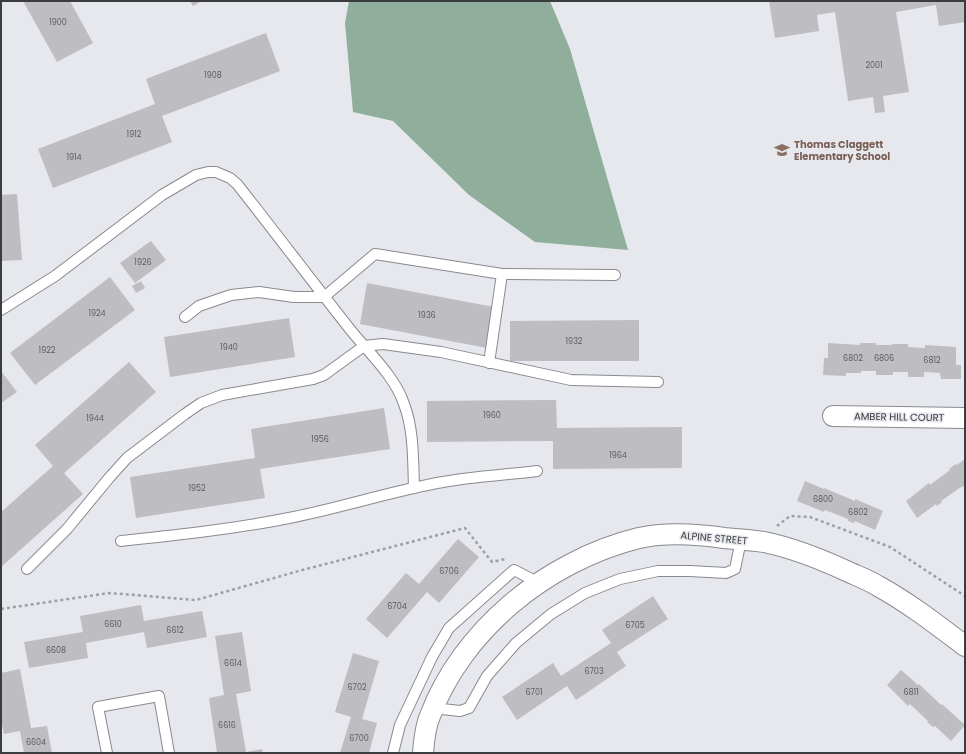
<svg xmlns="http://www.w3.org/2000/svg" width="966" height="754" viewBox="0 0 966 754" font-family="Poppins,sans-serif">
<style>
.forest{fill:#8fae9c}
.building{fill:#bdbdc2}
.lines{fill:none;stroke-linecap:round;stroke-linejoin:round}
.service-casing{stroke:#888a8f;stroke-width:12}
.minor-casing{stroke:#888a8f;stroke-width:22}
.path{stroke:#9ea0a4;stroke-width:2.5;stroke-dasharray:3 3;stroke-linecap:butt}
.service{stroke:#fff;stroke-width:10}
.minor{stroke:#fff;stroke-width:20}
.labels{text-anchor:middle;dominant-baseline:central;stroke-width:3;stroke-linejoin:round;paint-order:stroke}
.number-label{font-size:8px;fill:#5c5c5f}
.education-label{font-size:10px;font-weight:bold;fill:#785e54;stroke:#e6e8ee;text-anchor:start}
.street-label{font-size:10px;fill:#3b3c3e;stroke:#e6e8ee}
</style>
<rect width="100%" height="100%" fill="#e6e8ee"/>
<path class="forest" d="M349,1H550L570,49L628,250L535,242L469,195L393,121L353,112L345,23Z"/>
<g class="building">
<path d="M23,1H70L93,43L57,62Z"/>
<path d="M190,1H202L193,6Z"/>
<path d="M769,1H965V22L939,26L936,5L896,12L909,92L883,96L885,112L875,113L873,97L848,101L835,12L817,15L819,31L775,38Z"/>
<path d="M266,33L280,71L162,116L172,142L53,188L38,149L155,104L146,79Z"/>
<path d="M17,194L22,260L1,261V195Z"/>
<path d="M151,241L166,260L135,283L120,263Z"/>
<path d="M110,277L135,310L35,385L10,353Z"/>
<path d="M141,281L145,288L136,293L132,286Z"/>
<path d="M367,283L494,307L487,348L360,324Z"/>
<path d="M289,318L295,357L170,377L164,337Z"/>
<path d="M639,320V361H510V321Z"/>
<path d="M828,343L860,345V343H876V345H892V344H908V347L925,348V345L956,347V365H961V379H941L940,373L924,372V377H908V372H893V375H876V371H861V373H846V376L823,375L824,358H828Z"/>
<path d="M129,362L156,392L64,473L83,494L1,567V512L53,466L35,445Z"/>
<path d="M1,371L17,392L1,403Z"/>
<path d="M556,400L557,428L682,427V468L553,469V441L427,442V401Z"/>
<path d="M384,408L390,449L260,469L265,498L136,518L130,477L255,458L251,429Z"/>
<path d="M965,459V485L961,488V487L941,501L942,502L937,506L936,504L917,518L906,501L929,483L930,485L950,470L949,469L956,464L957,465Z"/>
<path d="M805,481L824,489V488L855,501V499L883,511L875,530L855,521L854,523L848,521V519L825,510L824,512L797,501Z"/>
<path d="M458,539L479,557L439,603L427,592L387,638L366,619L406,573L419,584Z"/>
<path d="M653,596L668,619L617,652L626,666L576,700L567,686L517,720L502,697L553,663L561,676L611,643L602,630Z"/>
<path d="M141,605L144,621L202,611L207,637L147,648L144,632L86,643L88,658L29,668L24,642L83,632L80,616Z"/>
<path d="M242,632L251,691L236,694L246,752L262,749L263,753H217L209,698L224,695L215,636Z"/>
<path d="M353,653L379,661L362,719L377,723L369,753H340L351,717L335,712Z"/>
<path d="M20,669L31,728L47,726L52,753H24L20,731L4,734L1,719V673Z"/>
<path d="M901,670L918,685L919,684L941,705L942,704L965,725L951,741L935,726L933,727L927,722L928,721L910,704L908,706L887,685Z"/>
</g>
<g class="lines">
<g class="service-casing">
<g id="service">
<path d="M1,310L55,276L162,195L196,175L208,172H216L230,178L237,184C275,232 311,280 349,328C367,351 395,376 404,404C414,430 413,461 414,488"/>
<path d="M185,317L199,306L231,295L259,292L294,297H324L375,254L502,274L615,275"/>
<path d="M489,363L502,274"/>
<path d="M121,541C177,535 234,529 289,518C341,508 391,491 443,482C474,476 506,475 537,471"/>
<path d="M27,569L67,529L109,478L127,458L185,414L201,403L222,395L313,379L324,375L364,346L383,344L441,352L571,380L658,382"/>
<path d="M433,708L460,711L469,708L487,676L516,643L551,614L585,593L620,579L658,571H690L726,573L735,569L741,540"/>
<path d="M107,753L98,707L159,696L169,753"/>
<path d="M393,753L400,725L432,657L449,628L514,570L539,583"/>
</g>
</g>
<g class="minor-casing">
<g id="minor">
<path d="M833,416L965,418"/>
<path d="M423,753C424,741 425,727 430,716C446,673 476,634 510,605C546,574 593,549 639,538C667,532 696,534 724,538C737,539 751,540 764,542C794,548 823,560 851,573C860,577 870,581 878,586C909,603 937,625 965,646"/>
</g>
</g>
<g class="path">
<path d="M777,526L790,516L810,517L890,547L965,596"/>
<path d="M1,609L109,593L196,600L306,569L465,528L492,562L505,559"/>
</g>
<use href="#service" class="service"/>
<use href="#minor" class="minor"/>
</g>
<defs>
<g id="school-bare" transform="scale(1.2)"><path d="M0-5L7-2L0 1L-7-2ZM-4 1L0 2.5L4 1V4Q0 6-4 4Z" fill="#8d6e63" stroke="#e6e8ee" stroke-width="2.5" paint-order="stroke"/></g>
</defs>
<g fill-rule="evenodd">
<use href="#school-bare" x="782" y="150"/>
</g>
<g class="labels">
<g class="number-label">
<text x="58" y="22">1900</text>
<text x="874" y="65">2001</text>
<text x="213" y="75">1908</text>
<text x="134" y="134">1912</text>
<text x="74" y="157">1914</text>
<text x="143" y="262">1926</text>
<text x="97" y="313">1924</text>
<text x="427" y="315">1936</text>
<text x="574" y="341">1932</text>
<text x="229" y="347">1940</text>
<text x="47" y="350">1922</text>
<text x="853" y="358">6802</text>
<text x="884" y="358">6806</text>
<text x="932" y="360">6812</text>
<text x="492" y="415">1960</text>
<text x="95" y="418">1944</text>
<text x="320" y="439">1956</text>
<text x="618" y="455">1964</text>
<text x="197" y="488">1952</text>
<text x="823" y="499">6800</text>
<text x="858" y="512">6802</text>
<text x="449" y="571">6706</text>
<text x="397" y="606">6704</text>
<text x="113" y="624">6610</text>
<text x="635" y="625">6705</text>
<text x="175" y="630">6612</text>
<text x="56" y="650">6608</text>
<text x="233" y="663">6614</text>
<text x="594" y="671">6703</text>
<text x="357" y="687">6702</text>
<text x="534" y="692">6701</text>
<text x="911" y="692">6811</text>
<text x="227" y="725">6616</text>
<text x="359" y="738">6700</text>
<text x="36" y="742">6604</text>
</g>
<g class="education-label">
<text x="794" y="144">Thomas Claggett<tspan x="794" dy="12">Elementary School</tspan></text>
</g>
<g class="street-label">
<text transform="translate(899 417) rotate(1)">AMBER HILL COURT</text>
<text transform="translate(714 538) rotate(5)">ALPINE STREET</text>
</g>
</g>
<rect width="966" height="754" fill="none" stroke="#3b3c3e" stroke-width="4"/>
</svg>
